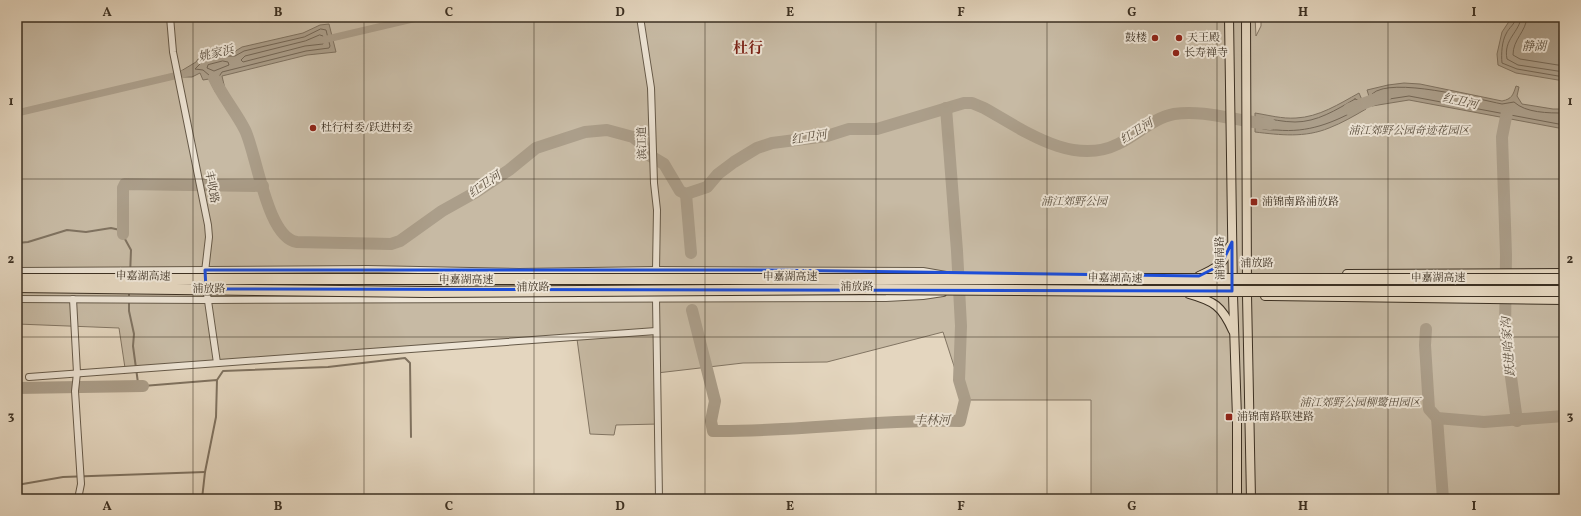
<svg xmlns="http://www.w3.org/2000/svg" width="1581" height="516" viewBox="0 0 1581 516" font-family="Vollkorn,'Noto Serif SC',serif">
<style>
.green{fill:#c7baa4;stroke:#827563}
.water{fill:#ab9e8a;stroke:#7f7260}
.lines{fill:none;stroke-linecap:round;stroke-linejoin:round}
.shore{stroke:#746756;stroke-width:1}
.stream{stroke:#7f7260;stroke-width:2}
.canal{stroke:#ab9e8a;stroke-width:7}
.river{stroke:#ab9e8a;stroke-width:12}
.minor-casing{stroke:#665a49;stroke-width:8}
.major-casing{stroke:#3c3022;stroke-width:10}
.minor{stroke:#ede4d5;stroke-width:6}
.major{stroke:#e4d6bf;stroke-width:8}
.highway-bridge-casing{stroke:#3c3022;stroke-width:12;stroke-linecap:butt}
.highway-bridge{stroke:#e4d6bf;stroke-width:10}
.marked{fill:none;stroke:#1d4ed8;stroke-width:3;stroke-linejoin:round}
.grid{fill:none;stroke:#3c3022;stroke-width:1;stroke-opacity:0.55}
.poi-dot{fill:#8f2418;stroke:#ede4d5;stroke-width:1.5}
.labels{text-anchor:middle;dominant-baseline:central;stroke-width:4;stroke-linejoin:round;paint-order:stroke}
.poi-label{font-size:11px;fill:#3c3022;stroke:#ede4d5;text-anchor:start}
.park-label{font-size:11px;font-style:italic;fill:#584c3c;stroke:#ede4d5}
.street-label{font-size:11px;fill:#3c3022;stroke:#ede4d5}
.water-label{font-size:12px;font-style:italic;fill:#584c3c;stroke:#ede4d5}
.district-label{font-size:15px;font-weight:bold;fill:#7a1f14;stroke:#ede4d5}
.neatline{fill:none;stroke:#3c3022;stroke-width:1.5}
.grid-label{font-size:13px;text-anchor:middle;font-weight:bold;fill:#3c3022}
</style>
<rect width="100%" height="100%" fill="#e4d6bf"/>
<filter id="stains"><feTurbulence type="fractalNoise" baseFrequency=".005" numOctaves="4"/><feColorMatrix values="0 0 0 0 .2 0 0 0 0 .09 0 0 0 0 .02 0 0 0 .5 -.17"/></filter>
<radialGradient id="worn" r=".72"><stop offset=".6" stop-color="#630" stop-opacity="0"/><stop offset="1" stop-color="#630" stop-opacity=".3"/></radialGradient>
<path class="green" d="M17,17H1255L1256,36L1261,26V17H1564V499H1091V400H965L943,332L827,362L743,363L657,373L659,424L616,425L614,435L590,434L577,339L125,368L119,328L17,324Z"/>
<g class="water">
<path d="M1512,17H1564V81L1516,73L1498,65L1497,54L1502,32Z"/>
<path d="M329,24L336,52L307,55L222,76L225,89L216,93L209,79L203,80L200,73L192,77H183L181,71L196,62L198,59L223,51L234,52L242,47L303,33L320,25Z"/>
<path d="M1404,83L1420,84L1502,101C1512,99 1513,95 1516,86L1519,87L1517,96L1522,104L1553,109H1564V129L1409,100L1372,106L1367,90L1388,85Z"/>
<path d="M1359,93L1366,109C1354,116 1342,123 1329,128C1305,138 1280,135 1255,132V113C1268,115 1282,119 1296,118C1319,117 1339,104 1359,93Z"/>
</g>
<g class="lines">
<g class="shore">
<path d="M1516,17C1515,25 1509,27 1506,34C1502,41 1501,54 1502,63L1517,69L1564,77"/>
<path d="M1521,17C1520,32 1503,39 1507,59L1518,65L1564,72"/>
<path d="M1527,17C1526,32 1513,39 1513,55L1520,59L1564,66"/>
<path d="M321,29L326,30L330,46L329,48L306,51L222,72L216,81L203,70L195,69L202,62L223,56H235L244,51L304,37Z"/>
<path d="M320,35L323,36V44L305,46L243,62L241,60L245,56L305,41Z"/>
<path d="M223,61L228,62L229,65L214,71L207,68L208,65Z"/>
<path d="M1355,99L1358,100L1360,108C1333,123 1308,133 1277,130C1271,130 1263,130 1259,127L1261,118C1272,119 1283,122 1295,122C1317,122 1336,110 1355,99Z"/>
<path d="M1564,113C1548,113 1526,113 1514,102L1502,104C1477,99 1391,76 1372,94L1376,101L1409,96L1564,125"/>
</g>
<g class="stream">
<path d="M17,243L28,242L67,230L86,232L111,228L120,230L131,250L130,276"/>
<path d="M129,291V311L134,334L133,346L138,383L143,386L217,380L216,417L205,472L202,499"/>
<path d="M217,380L223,371L328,367L405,358L410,363L411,437"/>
<path d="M17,485L63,477L205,472"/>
</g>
<g class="canal">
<path d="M323,40L421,17"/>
<path d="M17,113L191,72"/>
</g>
<g class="river">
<path d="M214,78C222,96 236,112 245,130C257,155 267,238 297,242L391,244L400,241L442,211L476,192L509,170L536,148L585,132L607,130L633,137L643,145L647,154L664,164L680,191L686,194L707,187L718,174L734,162L757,148L772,143L827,136L849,129H877L964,103H972L984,108C1022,129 1072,167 1118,144C1137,135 1153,118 1174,114C1205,109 1239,122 1270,124"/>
<path d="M1349,109L1386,95"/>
<path d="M1507,112L1502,137L1506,255L1505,333L1517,421"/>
<path d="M686,194L691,253"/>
<path d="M123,234V188L125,184L263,186"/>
<path d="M692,310L715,401L711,421L713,431C795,432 877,419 960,421L965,400L959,380L961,326L957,251L946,108"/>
<path d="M1426,329L1425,345L1429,409L1437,418"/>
<path d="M17,388L143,386"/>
<path d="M1443,499L1437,418L1484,422L1564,416"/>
</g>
<g class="minor-casing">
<g id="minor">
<path d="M170,17L173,52L208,225L209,237L205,272"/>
<path d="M640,17L651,88L654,183L657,210L656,270"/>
<path d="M17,271L367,269L519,272L656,270L923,271L946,275"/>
<path d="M206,287L217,363"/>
<path d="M656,298L659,499"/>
<path d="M17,299L207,300L886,298L923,296L943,293"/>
<path d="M73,299L77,373L75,391L81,484L78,499"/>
<path d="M29,377L656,331"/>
</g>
</g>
<g class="major-casing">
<g id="major">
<path d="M1229,17L1233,295L1237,418V499"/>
<path d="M1246,17L1247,295L1251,499"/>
<path d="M1347,274L1564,273"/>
<path d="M1199,276C1215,269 1225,264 1230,246"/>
<path d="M1189,294C1214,301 1222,306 1233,331"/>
<path d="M1265,296L1564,300"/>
</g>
</g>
<use href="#minor" class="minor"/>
<use href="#major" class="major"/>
<g class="highway-bridge-casing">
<g id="highway-bridge">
<path d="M17,279H1564"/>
<path d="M17,287L427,292L862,289L1147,291H1564"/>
</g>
</g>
<use href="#highway-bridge" class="highway-bridge"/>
</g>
<path class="marked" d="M1232,242V291L206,289L205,270H771L1199,276L1221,265Z"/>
<path class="grid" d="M193,17V499M364,17V499M534,17V499M705,17V499M876,17V499M1047,17V499M1217,17V499M1388,17V499M17,179H1564M17,337H1564"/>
<g class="poi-dot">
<circle cx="1155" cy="38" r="4"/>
<circle cx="1179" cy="38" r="4"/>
<circle cx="1176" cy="53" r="4"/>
<circle cx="313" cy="128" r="4"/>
<rect x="1250" y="198" width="8" height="8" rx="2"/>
<rect x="1225" y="413" width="8" height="8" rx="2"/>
</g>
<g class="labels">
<g class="poi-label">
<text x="1147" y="38" text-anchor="end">鼓楼</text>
<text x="1187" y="38">天王殿</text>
<text x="1184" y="53">长寿禅寺</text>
<text x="321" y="128">杜行村委/跃进村委</text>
<text x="1262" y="202">浦锦南路浦放路</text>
<text x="1237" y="417">浦锦南路联建路</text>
</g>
<g class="park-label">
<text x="1409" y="131">浦江郊野公园奇迹花园区</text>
<text x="1074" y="202">浦江郊野公园</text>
<text x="1360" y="403">浦江郊野公园柳鹭田园区</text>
</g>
<g class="street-label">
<text transform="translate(643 143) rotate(-91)">滨江道</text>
<text transform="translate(211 187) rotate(79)">丰收路</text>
<text transform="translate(1221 258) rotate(-91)">浦锦南路</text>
<text transform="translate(1257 264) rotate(-1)">浦放路</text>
<text transform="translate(143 277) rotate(1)">申嘉湖高速</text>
<text x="790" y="277">申嘉湖高速</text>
<text x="1438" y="278">申嘉湖高速</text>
<text transform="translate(1115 279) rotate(1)">申嘉湖高速</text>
<text x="466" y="280">申嘉湖高速</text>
<text x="857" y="287">浦放路</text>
<text transform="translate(533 288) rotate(-1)">浦放路</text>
<text x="209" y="289">浦放路</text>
</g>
<g class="water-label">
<text x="1534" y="47">静湖</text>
<text transform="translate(216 54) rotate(-13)">姚家浜</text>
<text transform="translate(1460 102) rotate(12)">红卫河</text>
<text transform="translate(1137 132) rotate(-32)">红卫河</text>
<text transform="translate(809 138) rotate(-9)">红卫河</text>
<text transform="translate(485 185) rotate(-35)">红卫河</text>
<text transform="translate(1509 347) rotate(-95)">跃进哈家沟</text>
<text x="932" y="421">丰林河</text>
</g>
<g class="district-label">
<text x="748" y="49">杜行</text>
</g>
</g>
<rect width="1581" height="516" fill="none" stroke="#e4d6bf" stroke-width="44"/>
<rect x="22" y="22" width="1537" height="472" class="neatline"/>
<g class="grid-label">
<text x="107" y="16">A</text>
<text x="278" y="16">B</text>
<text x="449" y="16">C</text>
<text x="620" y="16">D</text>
<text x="790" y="16">E</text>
<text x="961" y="16">F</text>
<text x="1132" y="16">G</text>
<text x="1303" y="16">H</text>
<text x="1474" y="16">I</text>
<text x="11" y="105">1</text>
<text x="1570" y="105">1</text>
<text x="11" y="263">2</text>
<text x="1570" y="263">2</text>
<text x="11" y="420">3</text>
<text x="1570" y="420">3</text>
<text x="107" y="510">A</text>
<text x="278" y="510">B</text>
<text x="449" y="510">C</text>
<text x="620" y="510">D</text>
<text x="790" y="510">E</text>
<text x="961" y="510">F</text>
<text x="1132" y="510">G</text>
<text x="1303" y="510">H</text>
<text x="1474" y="510">I</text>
</g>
<rect width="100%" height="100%" filter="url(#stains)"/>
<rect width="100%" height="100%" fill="url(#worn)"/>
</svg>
